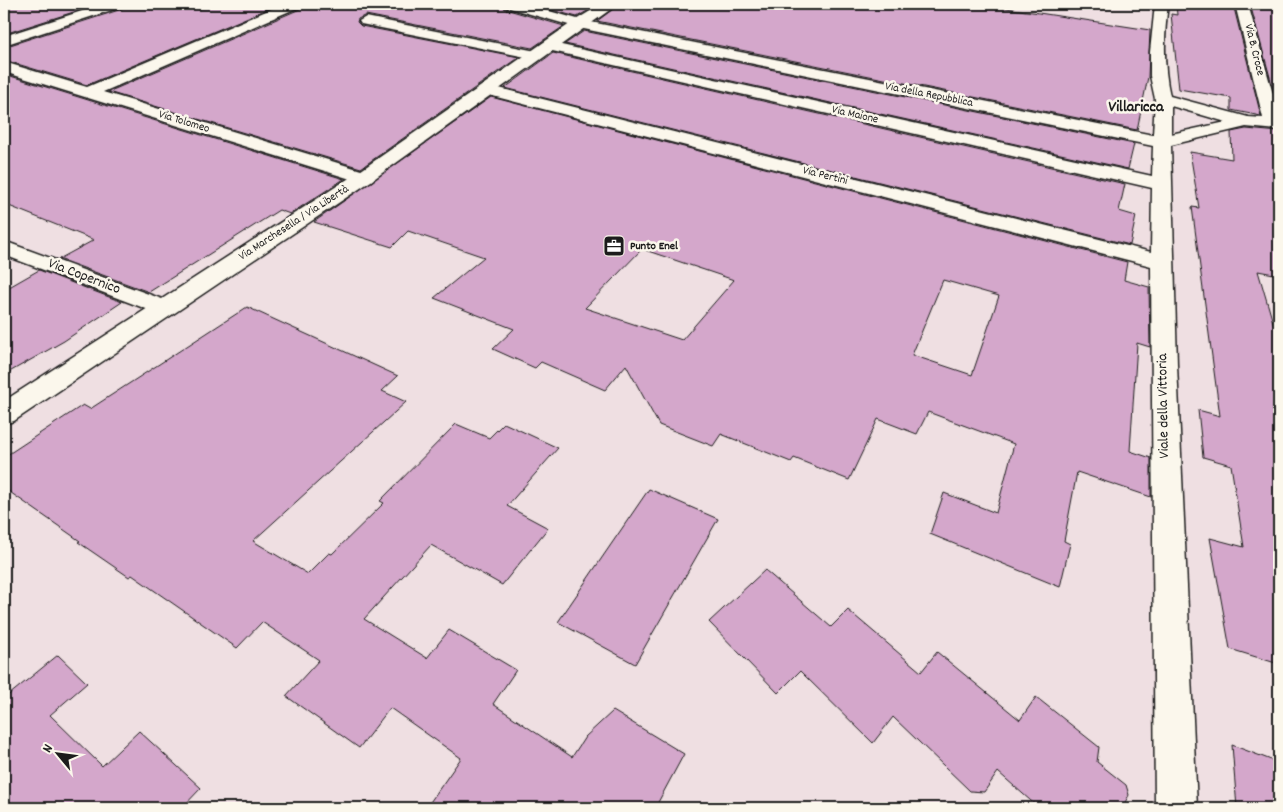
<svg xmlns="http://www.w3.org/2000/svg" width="1283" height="812" viewBox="0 0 1283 812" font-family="Dekko,sans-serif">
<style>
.building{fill:#d4a7cb;stroke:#1c1c1c;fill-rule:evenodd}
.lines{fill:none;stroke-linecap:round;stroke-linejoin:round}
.street-casing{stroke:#1c1c1c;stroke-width:3}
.secondary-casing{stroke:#1c1c1c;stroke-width:3}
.street{fill:#fbf7ec;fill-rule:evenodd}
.secondary{fill:#fbf7ec;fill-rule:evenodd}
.labels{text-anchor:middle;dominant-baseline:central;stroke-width:5;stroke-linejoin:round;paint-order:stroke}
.far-street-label{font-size:12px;fill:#1c1c1c;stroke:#fbf7ec}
.far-poi-label{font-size:12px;font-weight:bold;fill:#1c1c1c;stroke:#fbf7ec;text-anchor:start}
.street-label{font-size:15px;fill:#1c1c1c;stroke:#fbf7ec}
.far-district-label{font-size:16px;font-weight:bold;fill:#1c1c1c;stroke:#fbf7ec}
</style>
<rect width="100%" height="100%" fill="#efdfe2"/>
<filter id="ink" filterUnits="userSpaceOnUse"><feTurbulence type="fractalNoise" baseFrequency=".02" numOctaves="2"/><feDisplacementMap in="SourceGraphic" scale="10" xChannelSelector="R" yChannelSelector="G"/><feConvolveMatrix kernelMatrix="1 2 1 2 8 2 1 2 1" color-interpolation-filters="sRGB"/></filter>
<g filter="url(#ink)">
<g class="building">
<path d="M4,4H99L4,34Z"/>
<path d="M125,4H177L199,9L223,4H279L87,85L4,60V47L122,9Z"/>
<path d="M303,4H502L505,9L564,26L532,48L366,15L358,19L357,22L361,26L519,57L361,168L108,92L300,9Z"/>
<path d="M530,4H599L577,17Z"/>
<path d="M620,4H980L1150,30L1148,77L1137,130L597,21Z"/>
<path d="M1176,4H1233L1261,116L1231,110V98L1179,89L1171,14L1177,15Z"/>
<path d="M1250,4H1279V110Z"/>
<path d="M584,31L1134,144L1128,169L565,44Z"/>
<path d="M553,53L1125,184L1119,211L1136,216L1130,245L505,88Z"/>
<path d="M4,74L344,179L290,214L279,210L149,292L59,259L94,240L4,204Z"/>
<path d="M491,97L1127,262L1124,280L1149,287L1150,347L1137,343L1130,451L1151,458V497L1077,472L1064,541L1070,544L1060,587L930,534L944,493L996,513L1014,444L928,412L917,434L878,419L849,480L794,458L791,462L721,434L713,446L659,425L626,365L605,390L541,362L535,368L493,349L514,329L434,298L484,257L408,231L392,247L314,222ZM642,249L734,280L682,340L585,308ZM943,280L999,296L972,375L912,355Z"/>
<path d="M1246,129L1279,132V275L1258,271L1279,343V664L1230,649L1210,538L1244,547L1231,465L1203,457L1198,410L1220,416L1192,207L1199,208L1190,152L1232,159L1231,132Z"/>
<path d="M39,270L122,302L64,341L4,375V290Z"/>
<path d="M247,307L398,376L382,391L406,402L253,541L308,574L329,553L332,554L384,503L380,501L456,424L489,438L504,423L558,448L507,506L548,528L502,585L431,545L364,619L427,658L449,630L516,670L493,704L572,757L585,737L613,711L684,754L655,808H426L461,758L390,708L359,748L286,696L319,660L262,622L237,648L132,575L129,577L78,542L80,541L4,488V457L83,405L90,409Z"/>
<path d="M649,489L718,519L635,664L558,622Z"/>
<path d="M765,570L831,627L848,610L921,672L937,652L1020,720L1036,697L1099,747L1097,762L1126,785L1129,795L1122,808H1039L998,772L984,792L970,791L893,717L873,743L800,671L778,693L709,622Z"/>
<path d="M58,655L87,683L50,715L102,766L139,731L201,788L182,808H4V699Z"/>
<path d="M1232,745L1279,763V808H1237Z"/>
</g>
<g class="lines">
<g class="street-casing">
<g id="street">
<path d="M104,4H123L121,7L4,45V36Z"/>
<path d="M283,4H301L299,7L103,92L371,173L374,177L371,181L364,183L357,181L4,72V62L87,87Z"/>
<path d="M504,4H524L581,20L1153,135L1155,99L1150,76V52L1155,4H1168C1164,35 1163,66 1170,96L1248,117L1263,118L1235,4H1248L1279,116V130L1246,127L1171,145L1177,365L1197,808H1155L1151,266L481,93L479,90L481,87L487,85L1151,252L1152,188L548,50L543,49L541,46L543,43L548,42L1152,176L1153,146L579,28L506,7ZM1171,106L1226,122L1171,134Z"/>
<path d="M366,17L541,52L543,55L541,58L536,59L361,24L359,21Z"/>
<path d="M4,241L173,303L177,308L173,313L165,316L157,313L4,255Z"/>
</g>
</g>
<g class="secondary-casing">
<path id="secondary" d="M602,4H618L371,181L14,421L4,424V401L357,173L574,21Z"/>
</g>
<use href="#street" class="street"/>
<use href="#secondary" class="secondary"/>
</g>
</g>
<defs>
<g id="office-square" transform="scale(1.125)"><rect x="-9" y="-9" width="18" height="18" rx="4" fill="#1c1c1c" stroke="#fbf7ec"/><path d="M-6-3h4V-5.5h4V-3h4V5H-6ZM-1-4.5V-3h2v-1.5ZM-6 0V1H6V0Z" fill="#fff"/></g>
</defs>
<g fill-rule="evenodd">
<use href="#office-square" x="614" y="246"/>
</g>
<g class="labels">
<g class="far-street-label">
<text transform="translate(1254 50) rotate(76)">Via B. Croce</text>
<text transform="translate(929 95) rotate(11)">Via della Repubblica</text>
<text transform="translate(855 115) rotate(13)">Via Maione</text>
<text transform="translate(184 122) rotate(17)">Via Tolomeo</text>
<text transform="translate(825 176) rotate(14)">Via Pertini</text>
<text transform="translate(294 223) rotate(-33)">Via Marchesella / Via Libertà</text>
</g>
<g class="far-poi-label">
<text x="630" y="246">Punto Enel</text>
</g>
<g class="street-label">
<text transform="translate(84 277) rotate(21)">Via Copernico</text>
<text transform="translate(1164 406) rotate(-91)">Viale della Vittoria</text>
</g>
<g class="far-district-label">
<text x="1136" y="107">Villaricca</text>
</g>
</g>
<rect width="1283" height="812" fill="none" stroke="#fbf7ec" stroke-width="20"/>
<rect x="10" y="10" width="1263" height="792" fill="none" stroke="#1c1c1c" stroke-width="2" filter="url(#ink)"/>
<g transform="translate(58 754) rotate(299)" stroke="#fbf7ec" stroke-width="4" paint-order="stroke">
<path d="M0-4L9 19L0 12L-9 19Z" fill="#1c1c1c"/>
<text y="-8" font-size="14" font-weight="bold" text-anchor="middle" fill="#1c1c1c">N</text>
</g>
</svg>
